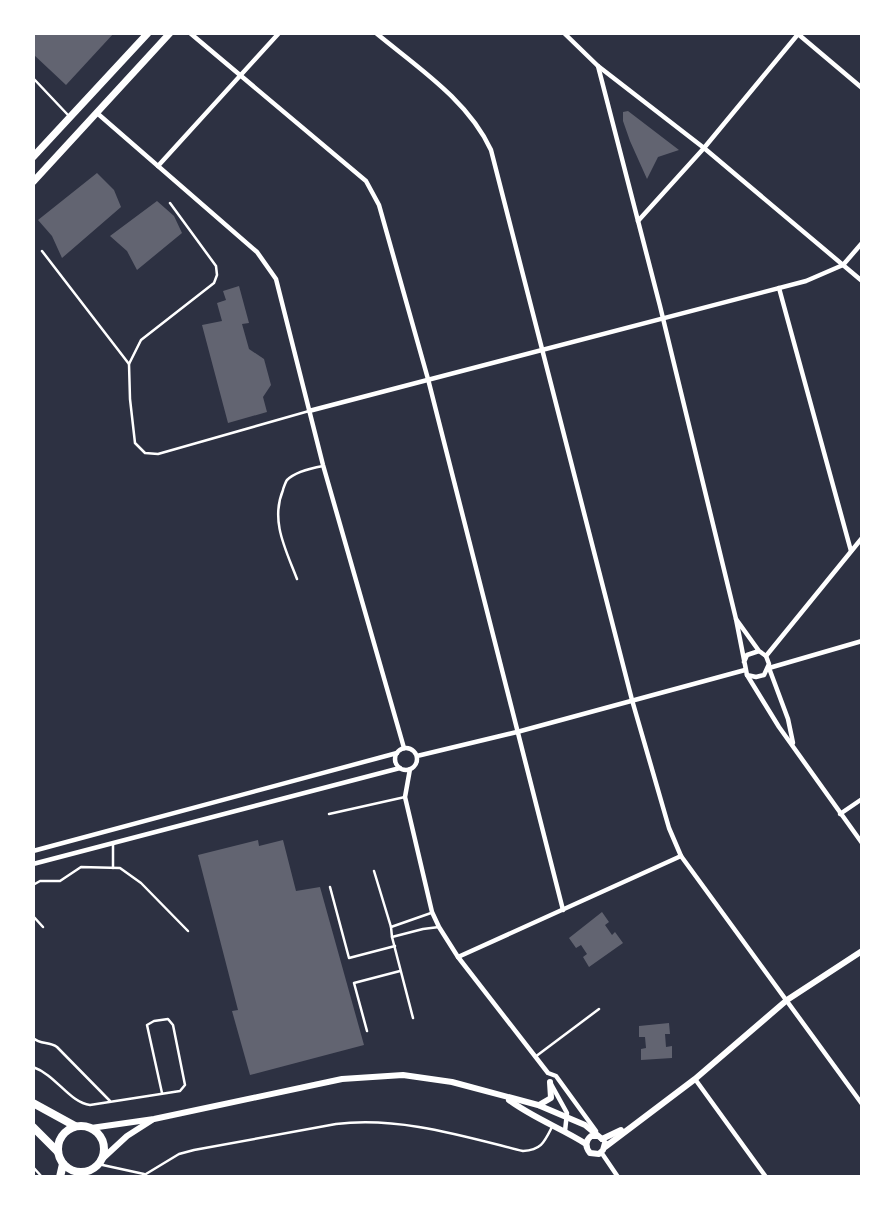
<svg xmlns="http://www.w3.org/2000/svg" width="895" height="1210" viewBox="0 0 895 1210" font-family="Overpass,sans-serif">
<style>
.building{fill:#626471}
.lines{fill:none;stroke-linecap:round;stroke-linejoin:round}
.service{stroke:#fff;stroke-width:2.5}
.minor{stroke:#fff;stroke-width:4.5}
.tertiary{stroke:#fff;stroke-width:6}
.secondary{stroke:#fff;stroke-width:7}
.primary{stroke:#fff;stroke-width:8}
</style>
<rect width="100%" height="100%" fill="#2d3142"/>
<g class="building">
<path d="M33,33H114L66,85L33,54Z"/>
<path d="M628,111L679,150L658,157L647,179L630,141L623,121V112Z"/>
<path d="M97,173L114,190L121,207L62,258L52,236L38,220Z"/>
<path d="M157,201L174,216L182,233L137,270L127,251L110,236Z"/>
<path d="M239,286L249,323L242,324L249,349L264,359L271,385L263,397L267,412L228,423L202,325L222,321L217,303L226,300L223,291Z"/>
<path d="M258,840L259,846L283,840L296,891L320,887L364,1045L250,1075L232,1011L238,1010L198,855Z"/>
<path d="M602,912L609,922L605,925L612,935L615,932L623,943L589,967L583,957L587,954L581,945L576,948L569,938Z"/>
<path d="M669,1023L670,1034H665L666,1047L672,1046V1058L641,1060V1049L646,1048L645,1037H639V1026Z"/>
</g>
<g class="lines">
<g class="service">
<path d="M33,78L68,115"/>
<path d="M42,251L129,364L130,399L135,443L145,453L158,454L309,411"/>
<path d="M129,364L141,340L214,283L217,275L216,266L170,203"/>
<path d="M297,579C286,550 270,521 283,490C283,489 286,481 287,480C295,472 312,468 323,466"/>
<path d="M329,814L405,797"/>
<path d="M113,868V843"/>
<path d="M374,871L391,927L392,937L413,1018"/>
<path d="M33,885L40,881H60L81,867L120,868L141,883L188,931"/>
<path d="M330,887L349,958L395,946"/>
<path d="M33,916L43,927"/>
<path d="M391,927L431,913"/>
<path d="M392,937L423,929L439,927"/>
<path d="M367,1031L354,983L400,971"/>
<path d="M33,1038C41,1045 49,1041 57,1047L110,1101"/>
<path d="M535,1057L599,1009"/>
<path d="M33,1067C56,1075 70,1103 90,1105L180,1091L185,1085L173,1025L168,1019L154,1021L147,1025L162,1093"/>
<path d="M98,1164L144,1174"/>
<path d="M33,1167L42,1177"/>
<path d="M141,1177L179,1154L194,1150L336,1124C398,1116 463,1136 523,1151C541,1150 544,1143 552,1127"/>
</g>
<g class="minor">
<path d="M190,33L366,181L379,205L428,379L563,910"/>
<path d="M376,33C417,67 468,100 491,150L632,700L669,828L681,856L862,1104"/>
<path d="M564,33L598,66L704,148L862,281"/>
<path d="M798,34L862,88"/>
<path d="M598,66L660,306L736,619"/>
<path d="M97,113L257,252L276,279L323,465L404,748"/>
<path d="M158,166L279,33"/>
<path d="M638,221L704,148L799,33"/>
<path d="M779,288L851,551"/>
<path d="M309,411L806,281L843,265L862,243"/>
<path d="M766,656L862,538"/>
<path d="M744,662L747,655L759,651L766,656L769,664L764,675L756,677L747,675L736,619L759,651"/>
<path d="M747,675L779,727L862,843"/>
<path d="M793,743L788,719L769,668L862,641"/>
<circle cx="406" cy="759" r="11"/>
<path d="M417,756L517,732L745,670"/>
<path d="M410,769L405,797L432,912L439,927L458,957L548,1073L556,1076L596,1131"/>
<path d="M840,814L862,799"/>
<path d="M33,851L397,753"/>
<path d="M33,864L400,768"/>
<path d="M458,957L681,856"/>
<path d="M695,1079L766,1177"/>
<path d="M551,1084L567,1113L565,1131"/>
<path d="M601,1152L618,1177"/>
</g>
<g class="tertiary">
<path d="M509,1100C533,1118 561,1128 586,1144"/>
<path d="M539,1105L551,1098L550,1082"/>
<path d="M91,1128L154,1119L342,1079L403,1075L452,1082L538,1105L585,1125L602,1139"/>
<path d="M597,1136H591C585,1141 585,1147 590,1153L599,1154L603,1150L605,1143"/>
<path d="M602,1139L621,1130"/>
<path d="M605,1147L695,1079L787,1000L862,951"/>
<path d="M100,1161L127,1136L152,1120"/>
</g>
<g class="secondary">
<path d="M33,157L148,33"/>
<path d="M33,182L170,33"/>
</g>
<g class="primary">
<path d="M33,1103L75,1126"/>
<circle cx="81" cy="1149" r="23"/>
<path d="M33,1127L58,1152"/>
<path d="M60,1177L63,1164"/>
</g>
</g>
<rect width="895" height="1210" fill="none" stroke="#ffffff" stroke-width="70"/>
</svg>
